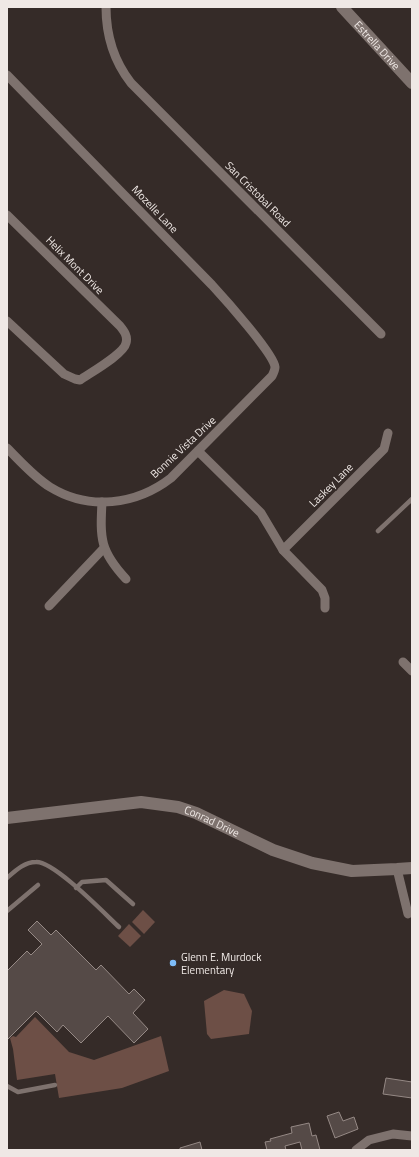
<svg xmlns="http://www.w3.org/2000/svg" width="419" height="1157" viewBox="0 0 419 1157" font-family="'Titillium Web',sans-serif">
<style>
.green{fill:#6d4f46}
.building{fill:#554a47;stroke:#958985}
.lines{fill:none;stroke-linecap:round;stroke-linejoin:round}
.lane{stroke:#7e726e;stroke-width:4.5}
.street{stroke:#7e726e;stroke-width:9}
.secondary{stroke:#7e726e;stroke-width:12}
.poi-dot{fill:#7ebdf9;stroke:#352b28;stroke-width:1.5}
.labels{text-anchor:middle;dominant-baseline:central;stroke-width:3;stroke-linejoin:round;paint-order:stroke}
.street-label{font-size:11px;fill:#efe8e5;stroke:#352b28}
.poi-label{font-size:11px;fill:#efe8e5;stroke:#352b28;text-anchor:start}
</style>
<rect width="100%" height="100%" fill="#352b28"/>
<g class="green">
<path d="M143,910L155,922L144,934L132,922Z"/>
<path d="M129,924L141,936L130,947L118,936Z"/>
<path d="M224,990L244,994L252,1011L249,1034L211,1039L207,1034L204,1001Z"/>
<path d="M35,1017L69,1052L94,1060L161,1036L169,1071L122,1088L59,1098L55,1074L17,1080L13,1049L10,1038L13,1036L16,1037Z"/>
</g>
<g class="building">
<path d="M37,921L51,935L56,930L96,970L101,965L129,994L134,989L145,1000L133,1013L148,1029L134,1043L108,1016L81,1043L63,1025L57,1032L36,1011L7,1040V971L27,951L31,955L42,944L28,930Z"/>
<path d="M386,1078L412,1082V1098L383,1094Z"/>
<path d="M339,1112L343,1121L354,1117L358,1129L335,1138L327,1116Z"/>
<path d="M309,1123L312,1136L316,1135L320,1150H302L300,1142L285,1146L286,1150H267L265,1142L271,1141L270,1139L292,1133L291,1127Z"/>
<path d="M200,1142L202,1150H180V1148Z"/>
</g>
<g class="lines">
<g class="lane">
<path d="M378,531L412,499"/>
<path d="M7,878C15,871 24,862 36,862C54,861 104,913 119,927"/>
<path d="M76,888L82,882L106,880L133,904"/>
<path d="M7,911L38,885"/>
<path d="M7,1086L18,1092L55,1085"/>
</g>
<g class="street">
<path d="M106,7C106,36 113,60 131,83L381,334"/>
<path d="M7,75L212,285C224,298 274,354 275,367C275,370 273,374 272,376L171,478C136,505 89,511 50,487C34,477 21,462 7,448"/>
<path d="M7,215L120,326C124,331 128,336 126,343C124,354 90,373 80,380L75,379L64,374L7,321"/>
<path d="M198,451L261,513L283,550L322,590L325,598V608"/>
<path d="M102,502C100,539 100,551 126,579"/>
<path d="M283,550L384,449L388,433"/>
<path d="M49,606L104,548"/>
<path d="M403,662L412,671"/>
<path d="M397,869L408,914"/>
<path d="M356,1150L369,1140L393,1134L412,1136"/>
</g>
<g class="secondary">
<path id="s1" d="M342,7L412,83"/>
<path id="s2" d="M7,818L141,802L178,807L196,813L273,850L312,863L352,871L397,869L412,868"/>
</g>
</g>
<circle class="poi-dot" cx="173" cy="963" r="4"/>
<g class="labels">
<g class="street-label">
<text stroke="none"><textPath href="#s1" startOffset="52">Estrella Drive</textPath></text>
<text transform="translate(258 194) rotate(45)">San Cristobal Road</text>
<text transform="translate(155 209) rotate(46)">Mozelle Lane</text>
<text transform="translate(75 265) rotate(45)">Helix Mont Drive</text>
<text transform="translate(183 447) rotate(-43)">Bonnie Vista Drive</text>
<text transform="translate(331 485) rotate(-45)">Laskey Lane</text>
<text stroke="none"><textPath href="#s2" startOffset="209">Conrad Drive</textPath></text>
</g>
<g class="poi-label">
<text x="181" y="957">Glenn E. Murdock<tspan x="181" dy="13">Elementary</tspan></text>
</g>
</g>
<rect width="419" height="1157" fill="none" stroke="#efe8e5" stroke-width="16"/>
</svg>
